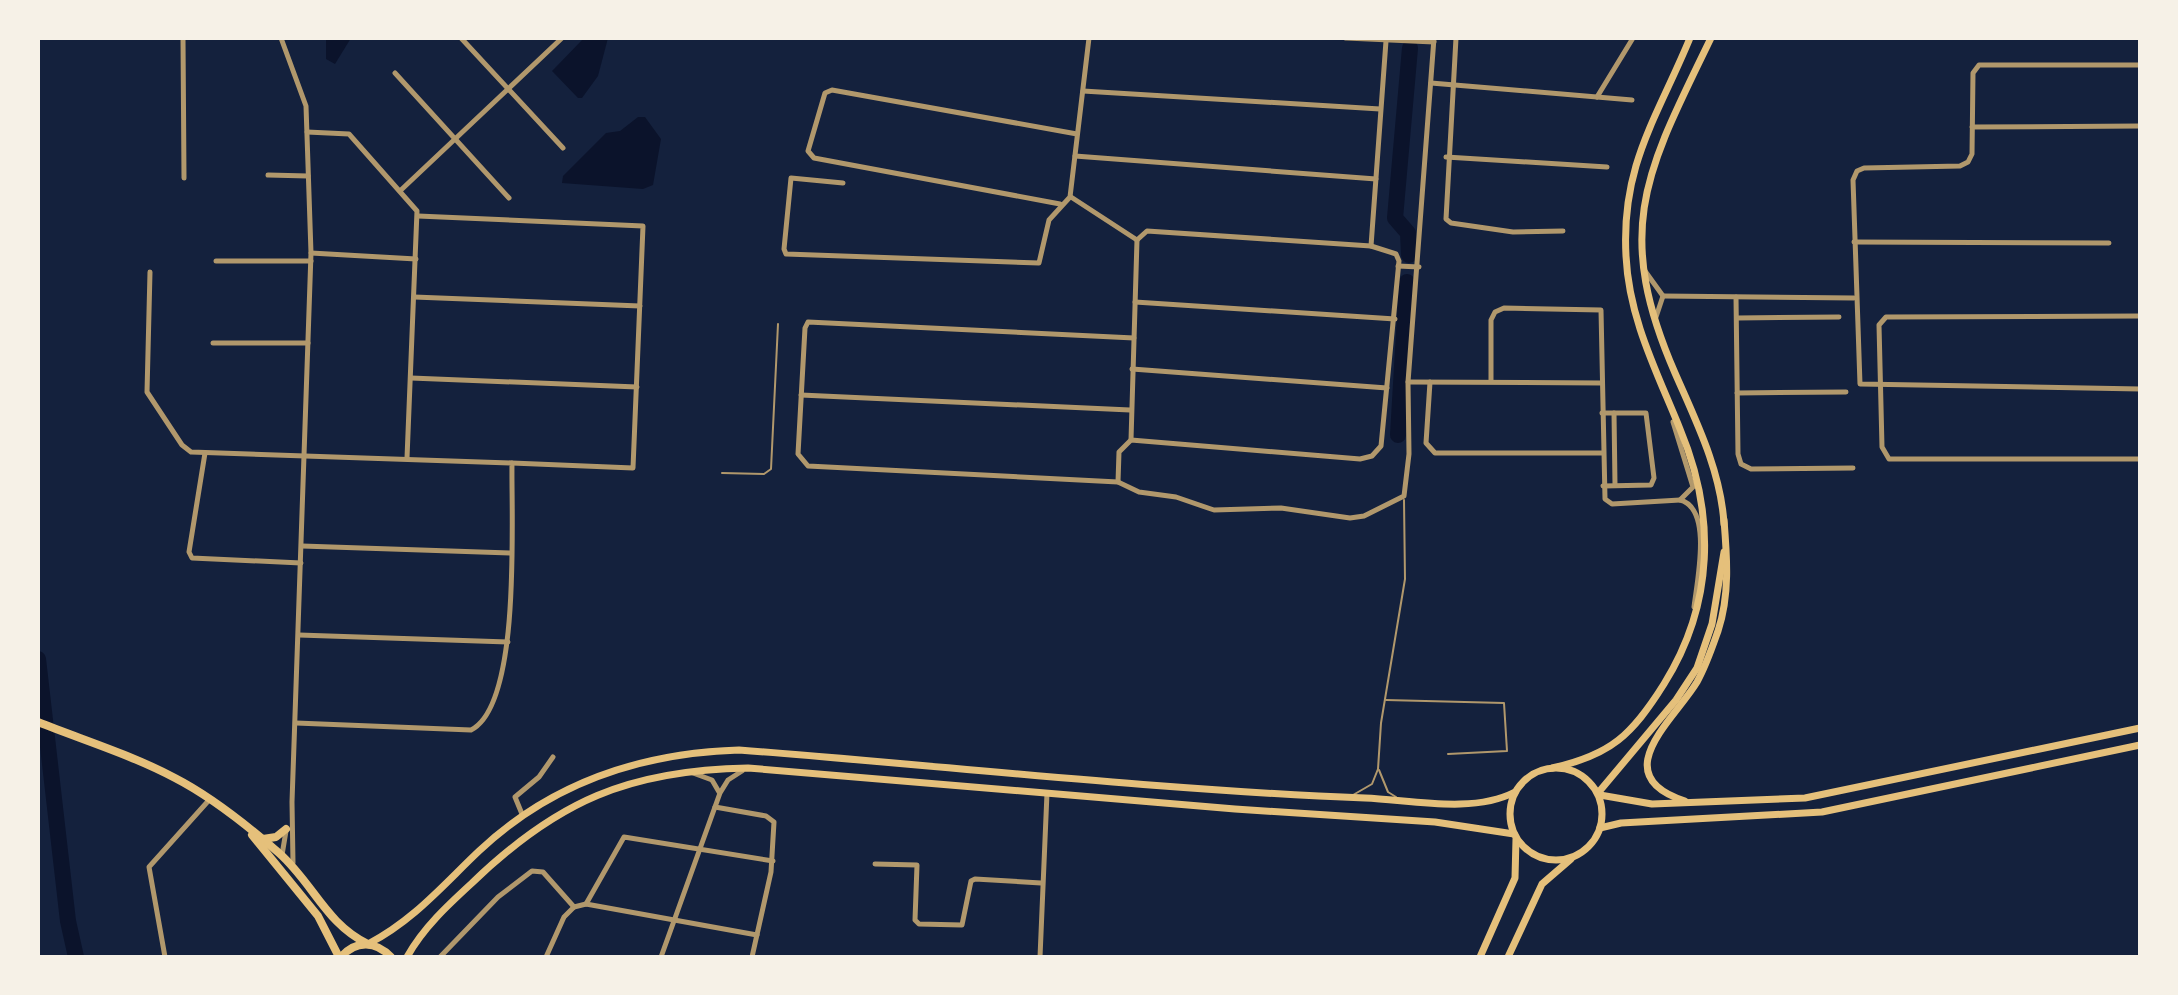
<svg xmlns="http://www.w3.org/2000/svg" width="2178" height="995" viewBox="0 0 2178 995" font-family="'DM Sans',sans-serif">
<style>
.water{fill:#0b132b}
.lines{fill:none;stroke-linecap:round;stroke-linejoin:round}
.river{stroke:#0b132b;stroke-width:16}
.service{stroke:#b1986c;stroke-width:2}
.minor{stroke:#b1986c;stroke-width:5}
.secondary{stroke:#e5c07b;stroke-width:7}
.primary{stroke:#e5c07b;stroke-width:7}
.trunk{stroke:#e5c07b;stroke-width:8}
</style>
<rect width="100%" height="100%" fill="#14213d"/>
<g class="water">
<path d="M326,38H351L335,64L326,59Z"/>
<path d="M584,38H608L598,76L582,98H578L552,71Z"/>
<path d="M638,117H645L661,139L653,185L643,189L562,183L563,176L606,133L620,131Z"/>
</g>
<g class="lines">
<g class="river">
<path d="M1409,255L1408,233L1395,218L1410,48"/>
<path d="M1398,435L1407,282"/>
<path d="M38,659L68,921L76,957"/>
</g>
<g class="service">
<path d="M722,473L764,474L771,469L778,324"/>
<path d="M1386,700L1504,703L1507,751L1448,754"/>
<path d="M1379,770L1388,792L1396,797"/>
<path d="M1353,795L1372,784L1378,769L1381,723L1405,579L1404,500"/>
</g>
<g class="minor">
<path d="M183,38L184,178"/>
<path d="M281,38L306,106L311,253L292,802L293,863"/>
<path d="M461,38L563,148"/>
<path d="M1346,38L1434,42"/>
<path d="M1456,38L1446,219L1451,223L1513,232L1563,231"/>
<path d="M2140,65H1979L1973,73L1972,154L1968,162L1960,166L1864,168L1857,171L1853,180L1860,384L2140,389"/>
<path d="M395,73L509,198"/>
<path d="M1431,83L1632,100"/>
<path d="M1083,91L1380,109"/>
<path d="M1597,97L1633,38"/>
<path d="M1972,127L2140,126"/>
<path d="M307,132L349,134L417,211L407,458"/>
<path d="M1075,156L1376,179"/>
<path d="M1446,157L1607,167"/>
<path d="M268,175L308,176"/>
<path d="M843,183L791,178L784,249L786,254L1039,263L1049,220L1070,197L1089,38"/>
<path d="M401,190L562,38"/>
<path d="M1071,197L1137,240"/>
<path d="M1060,204L814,158L808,151L825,93L832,90L1077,134"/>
<path d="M418,216L643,226L633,468L512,463"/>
<path d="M1854,242L2109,243"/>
<path d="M1371,246L1386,41"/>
<path d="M311,253L416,259"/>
<path d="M216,261H311"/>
<path d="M1398,266L1419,267"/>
<path d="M1645,271L1663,296"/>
<path d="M150,272L147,392L182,445L191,452L512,463C511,516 522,704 471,730L296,723"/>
<path d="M1663,296L1854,298"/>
<path d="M414,297L640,306"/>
<path d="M1736,297L1738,454L1741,464L1751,469L1853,468"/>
<path d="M1135,302L1395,319"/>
<path d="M2140,316L1886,317L1879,325L1882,447L1889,459H2140"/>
<path d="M1656,317L1663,296"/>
<path d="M1737,318L1839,317"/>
<path d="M1134,338L808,322L805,328L798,454L808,466L1118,482L1139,492L1176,497L1214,510L1281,508L1350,518L1364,516L1404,496L1409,454L1408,382L1434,38"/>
<path d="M213,343H308"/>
<path d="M1132,369L1387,388"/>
<path d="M411,378L637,387"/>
<path d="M1491,381V320L1495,312L1504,308L1601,310L1605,499L1612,504L1680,500"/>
<path d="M1408,382L1602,383"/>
<path d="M1430,382L1426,443L1435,453H1602"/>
<path d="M1737,393L1846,392"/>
<path d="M801,395L1130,410"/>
<path d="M1602,413H1646L1654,478L1651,485L1603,486"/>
<path d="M1614,413L1615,485"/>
<path d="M1673,422L1693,487L1680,500C1713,508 1697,581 1694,607"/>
<path d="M1131,440L1137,240"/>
<path d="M205,453L189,552L192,558L301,563"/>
<path d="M1118,482L1119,452L1131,440L1360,459L1372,456L1381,446L1399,261L1396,254L1371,246L1147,231L1137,240"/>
<path d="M302,546L510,553"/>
<path d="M299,635L508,642"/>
<path d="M693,773L712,780L719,792"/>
<path d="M715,807L766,816L774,822L771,872L752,957"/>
<path d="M522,814L515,797L539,777L553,757"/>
<path d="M282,855L286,831"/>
<path d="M875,864L917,865L915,920L919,924L962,925L971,881L975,879L1041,883"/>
<path d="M586,904L624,837L773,861"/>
<path d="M574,907L586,904L757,935"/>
<path d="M165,957L149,867L210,799"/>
<path d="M440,957L498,897L532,871L543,872L574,907"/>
<path d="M546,957L564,917L574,907"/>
<path d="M661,957L720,793L728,780L742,771"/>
<path d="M1040,957L1047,793"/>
</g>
<g class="secondary">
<path d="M1711,38C1647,170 1612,228 1675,373C1696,421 1721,471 1724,524"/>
<path d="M1552,768C1611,755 1632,735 1664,684C1714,604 1716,515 1680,429C1657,372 1629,319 1626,256C1621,165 1657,118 1690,38"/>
<path d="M1598,793L1676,700L1697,668L1712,624L1724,552"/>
</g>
<g class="primary">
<circle cx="1556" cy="814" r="46"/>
<path d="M1600,795L1652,804L1805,798L2140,728"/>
<path d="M1685,801C1604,775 1675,719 1697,682C1706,666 1712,648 1718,631C1730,595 1727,557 1724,520"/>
<path d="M1600,828L1621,823L1822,812L2140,745"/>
<path d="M368,944C414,920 443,885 479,851C551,783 642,753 739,750C948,766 1156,790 1365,798C1412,800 1472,814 1515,792"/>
<path d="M407,957C423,928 448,905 472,883C557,801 629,770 748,768L1235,809L1435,822L1514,834"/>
<path d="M1480,957L1515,878L1516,839"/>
<path d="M1508,957L1542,884L1571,859"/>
</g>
<g class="trunk">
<path d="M38,722C83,740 132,755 175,778C212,797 248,826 279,853C313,883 326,924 368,944"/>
<path d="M252,835L318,916L339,957"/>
<path d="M263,839L276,837L286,829"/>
<path d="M341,957C356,940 376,941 391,957"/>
</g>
</g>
<rect width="2178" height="995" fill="none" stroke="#f6f1e7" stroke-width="80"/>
</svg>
